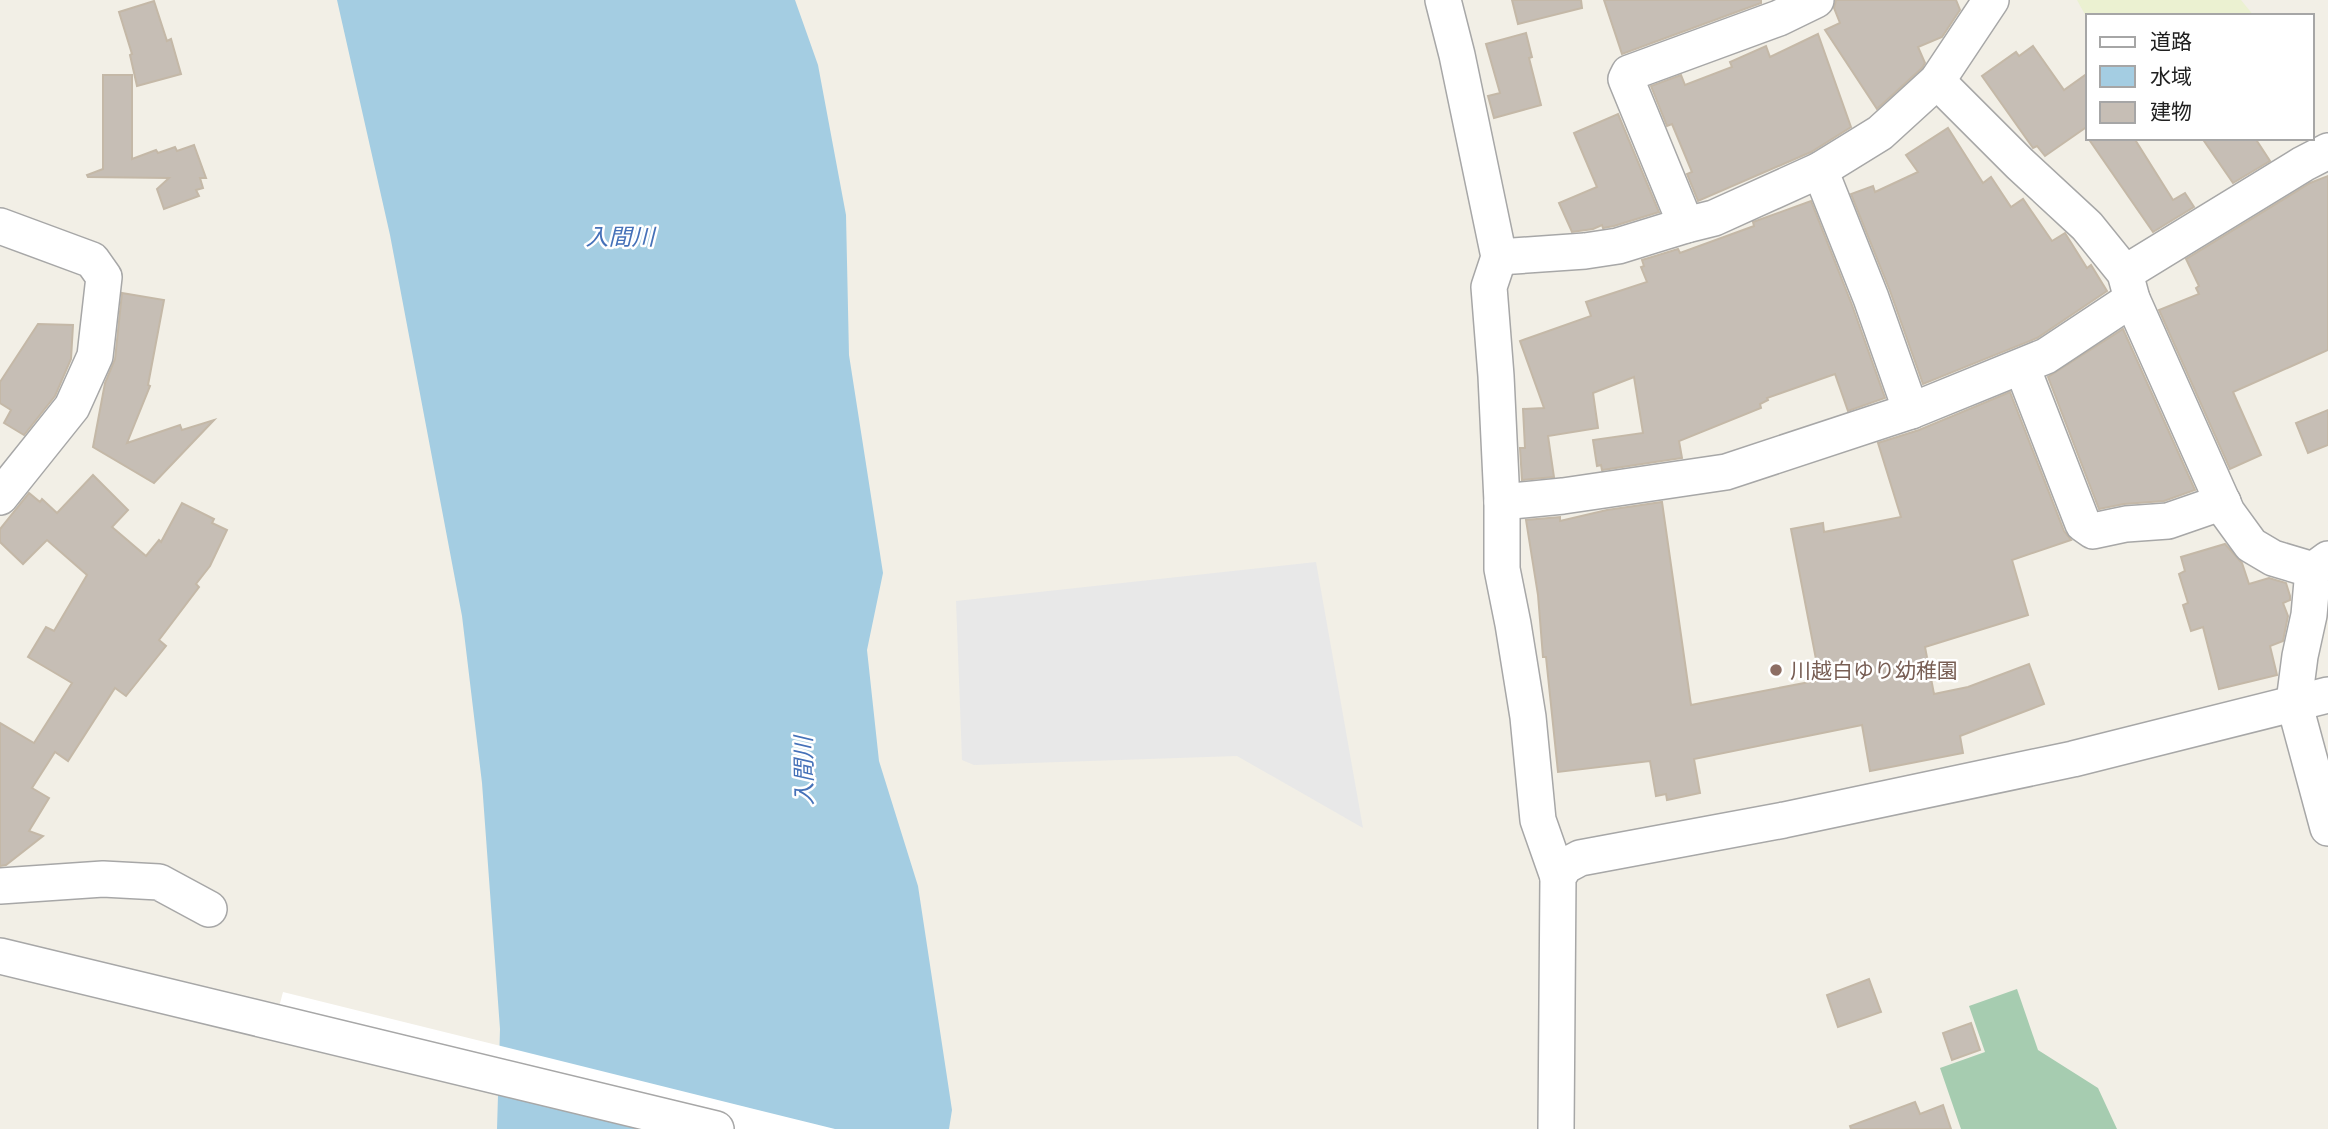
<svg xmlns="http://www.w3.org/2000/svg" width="2328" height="1129" viewBox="0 0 2328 1129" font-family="'Noto Sans','Noto Sans JP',sans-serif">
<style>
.farmland{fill:#ebf1d1}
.cemetery{fill:#a6ccb0}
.parking{fill:#e8e8e8}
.water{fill:#a4cde2}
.pier{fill:#fff}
.building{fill:#c6beb5;stroke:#c4b8a7;stroke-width:2}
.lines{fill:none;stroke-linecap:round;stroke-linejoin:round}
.minor-casing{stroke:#a7a7a7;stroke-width:38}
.minor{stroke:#fff;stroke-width:35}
.education-dot{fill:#8d6e63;stroke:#fff;stroke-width:2.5}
.labels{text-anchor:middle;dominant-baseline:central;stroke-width:5;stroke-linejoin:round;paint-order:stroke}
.education-label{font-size:21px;fill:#785e54;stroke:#fff;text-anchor:start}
.water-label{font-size:23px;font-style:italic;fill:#4571b8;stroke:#fff}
</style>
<rect width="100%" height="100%" fill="#f2efe6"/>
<path class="farmland" d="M2077,0H2241L2254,16H2088V20Z"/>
<path class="cemetery" d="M2017,989L2038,1050L2098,1088L2117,1129H1961L1940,1068L1985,1052L1969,1006Z"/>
<path class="parking" d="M1316,562L1363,828L1237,756L974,765L962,760L956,601Z"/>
<path class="water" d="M337,0H795L818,65L846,215L849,355L883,573L867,650L879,761L918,886L952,1110L949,1129H497L500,1029L482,783L462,616L390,235Z"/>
<path class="pier" d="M283,992L835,1129H639L271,1038Z"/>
<g class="building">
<path d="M1512,0H1581L1582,8L1518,24Z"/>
<path d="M1604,0H1761V3L1622,54Z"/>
<path d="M1836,0H1956L1960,10L1942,37L1918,47L1925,63L1922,68L1877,109L1825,30L1840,23L1834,8Z"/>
<path d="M154,1L167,41L171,39L181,74L137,86L130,55L132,54L119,12Z"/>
<path d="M1526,33L1532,57L1529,58L1541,105L1494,118L1488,96L1500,93L1486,44Z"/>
<path d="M1818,34L1851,127L1811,152L1698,201L1687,174L1692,172L1672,124L1667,126L1651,86L1681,75L1685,85L1732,67L1730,62L1766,46L1770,57Z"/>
<path d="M2033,46L2064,90L2088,73V126L2045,156L2037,146L2033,148L1982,76L2016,52L2019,56Z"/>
<path d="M103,75H132V159L156,150L158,153L175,147L177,151L194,145L206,178H200L203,188L196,190L199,196L164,209L157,189L169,178L88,177L87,175L103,169Z"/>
<path d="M1618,114L1659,212L1614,226L1603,228L1602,225L1593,229L1572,232L1559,203L1597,187L1574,133Z"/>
<path d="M1948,128L1983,183L1991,177L2011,207L2023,199L2052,241L2065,233L2087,268L2091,265L2107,291L2037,338L1923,384L1890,291L1851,194L1873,186L1875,192L1918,172L1906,155Z"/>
<path d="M2088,138H2134L2173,200L2185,193L2194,207L2153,232Z"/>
<path d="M2202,138H2255L2270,161L2233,183Z"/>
<path d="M2328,176V350L2233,392L2261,455L2230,469L2159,310L2199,294L2196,288L2199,286L2186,259L2310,183Z"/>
<path d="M1811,201L1852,305L1885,398L1848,411L1835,374L1767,398L1768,400L1760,404L1761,408L1679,441L1682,458L1602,470L1601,465L1597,466L1593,440L1643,433L1634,377L1593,393L1598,428L1548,436L1554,477L1522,480L1520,448H1525L1523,409L1544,408L1520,341L1591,316L1586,302L1647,282L1641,267L1644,266L1642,260L1678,249L1680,253L1754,226L1753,222Z"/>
<path d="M122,293L164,300L148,385L150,386L127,443L180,425L182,430L214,420L154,483L93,447L105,383L115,359Z"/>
<path d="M38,324L73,325L71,359L55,396L24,435L4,423L11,410L0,403V382Z"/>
<path d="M2123,329L2195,490L2164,501L2124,504L2099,509L2048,377Z"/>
<path d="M2010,392L2064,531L2071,540L2012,560L2028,615L1925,647L1934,694L1968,687L2029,664L2044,704L1960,736L1963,753L1870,771L1862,725L1694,759L1700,793L1667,800L1666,794L1656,796L1650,761L1558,772L1546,657H1543L1538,595L1526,520L1560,517V521L1607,510L1662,502L1691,705L1820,680L1791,529L1823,523L1824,532L1901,517L1878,443L1919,430Z"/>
<path d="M2328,410V445L2308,453L2296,423Z"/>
<path d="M93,475L128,510L112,527L146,556L159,540L161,542L182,503L214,519L212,523L227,530L210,566L196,584L199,587L159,640L166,646L126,696L115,688L68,761L55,752L32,788L49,798L29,831L43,836L6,865L0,866V723L34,743L72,683L28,657L46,627L54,631L87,575L47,540L23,564L0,542V529L29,493L40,502L42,499L57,513Z"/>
<path d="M2225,544L2242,563L2249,584L2269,578L2286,583L2290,596V600L2283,603L2288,616L2283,641L2270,646L2277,675L2219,689L2203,627L2191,631L2183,605L2188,603L2179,574L2185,571L2181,557Z"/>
<path d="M1869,979L1881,1012L1838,1027L1827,995Z"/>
<path d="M1971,1023L1980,1050L1952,1060L1943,1033Z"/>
<path d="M1915,1102L1920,1114L1943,1105L1951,1129H1851L1850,1126Z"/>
</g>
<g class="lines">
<g class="minor-casing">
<g id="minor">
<path d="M1443,0L1457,55L1499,257L1489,287L1496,376L1502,502V569L1513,624L1528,717L1538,820L1558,877"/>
<path d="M1937,81L2020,164L2087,226L2125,273L2132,299L2227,512L2251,545L2273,558L2313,570"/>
<path d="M1820,170L1871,298L1911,411L2046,356L2132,299"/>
<path d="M1686,225L1626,79L1629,73L1779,18L1816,0"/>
<path d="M0,226L92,260L104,277L95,356L72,407L0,497"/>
<path d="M1499,257L1585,251L1618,246L1686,225L1714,218L1820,170L1880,133L1937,81L1991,0"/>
<path d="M2125,273L2303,164L2328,151"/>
<path d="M2022,367L2083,524L2093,531L2126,524L2168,521L2223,502"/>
<path d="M1502,502L1563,496L1726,472L1911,411"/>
<path d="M2328,559L2313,570L2309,615L2300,656L2294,702L2328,828"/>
<path d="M0,886L103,879L159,882L209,909"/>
<path d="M0,956L716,1129"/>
<path d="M1556,1129L1558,877L1565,866L1580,858L1784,820L2073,759L2328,695"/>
</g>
</g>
<use href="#minor" class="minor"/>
</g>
<circle class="education-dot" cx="1776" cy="670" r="7"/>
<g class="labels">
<g class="education-label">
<text x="1790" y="670">川越白ゆり幼稚園</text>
</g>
<g class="water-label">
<text x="620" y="236">入間川</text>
<text transform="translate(803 771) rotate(-91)">入間川</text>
</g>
</g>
<rect x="2086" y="14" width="228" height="126" fill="#ffffff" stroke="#a6a6a6" stroke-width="2"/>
<rect x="2100" y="37" width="35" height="10" fill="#ffffff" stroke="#a6a6a6" stroke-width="2"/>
<text x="2150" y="49" font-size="21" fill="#202020">道路</text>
<rect x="2100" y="66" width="35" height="21" fill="#a4cde2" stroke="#a6a6a6" stroke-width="2"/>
<text x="2150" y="84" font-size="21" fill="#202020">水域</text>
<rect x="2100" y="102" width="35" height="21" fill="#c6beb5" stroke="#a6a6a6" stroke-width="2"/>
<text x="2150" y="119" font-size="21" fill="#202020">建物</text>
</svg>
